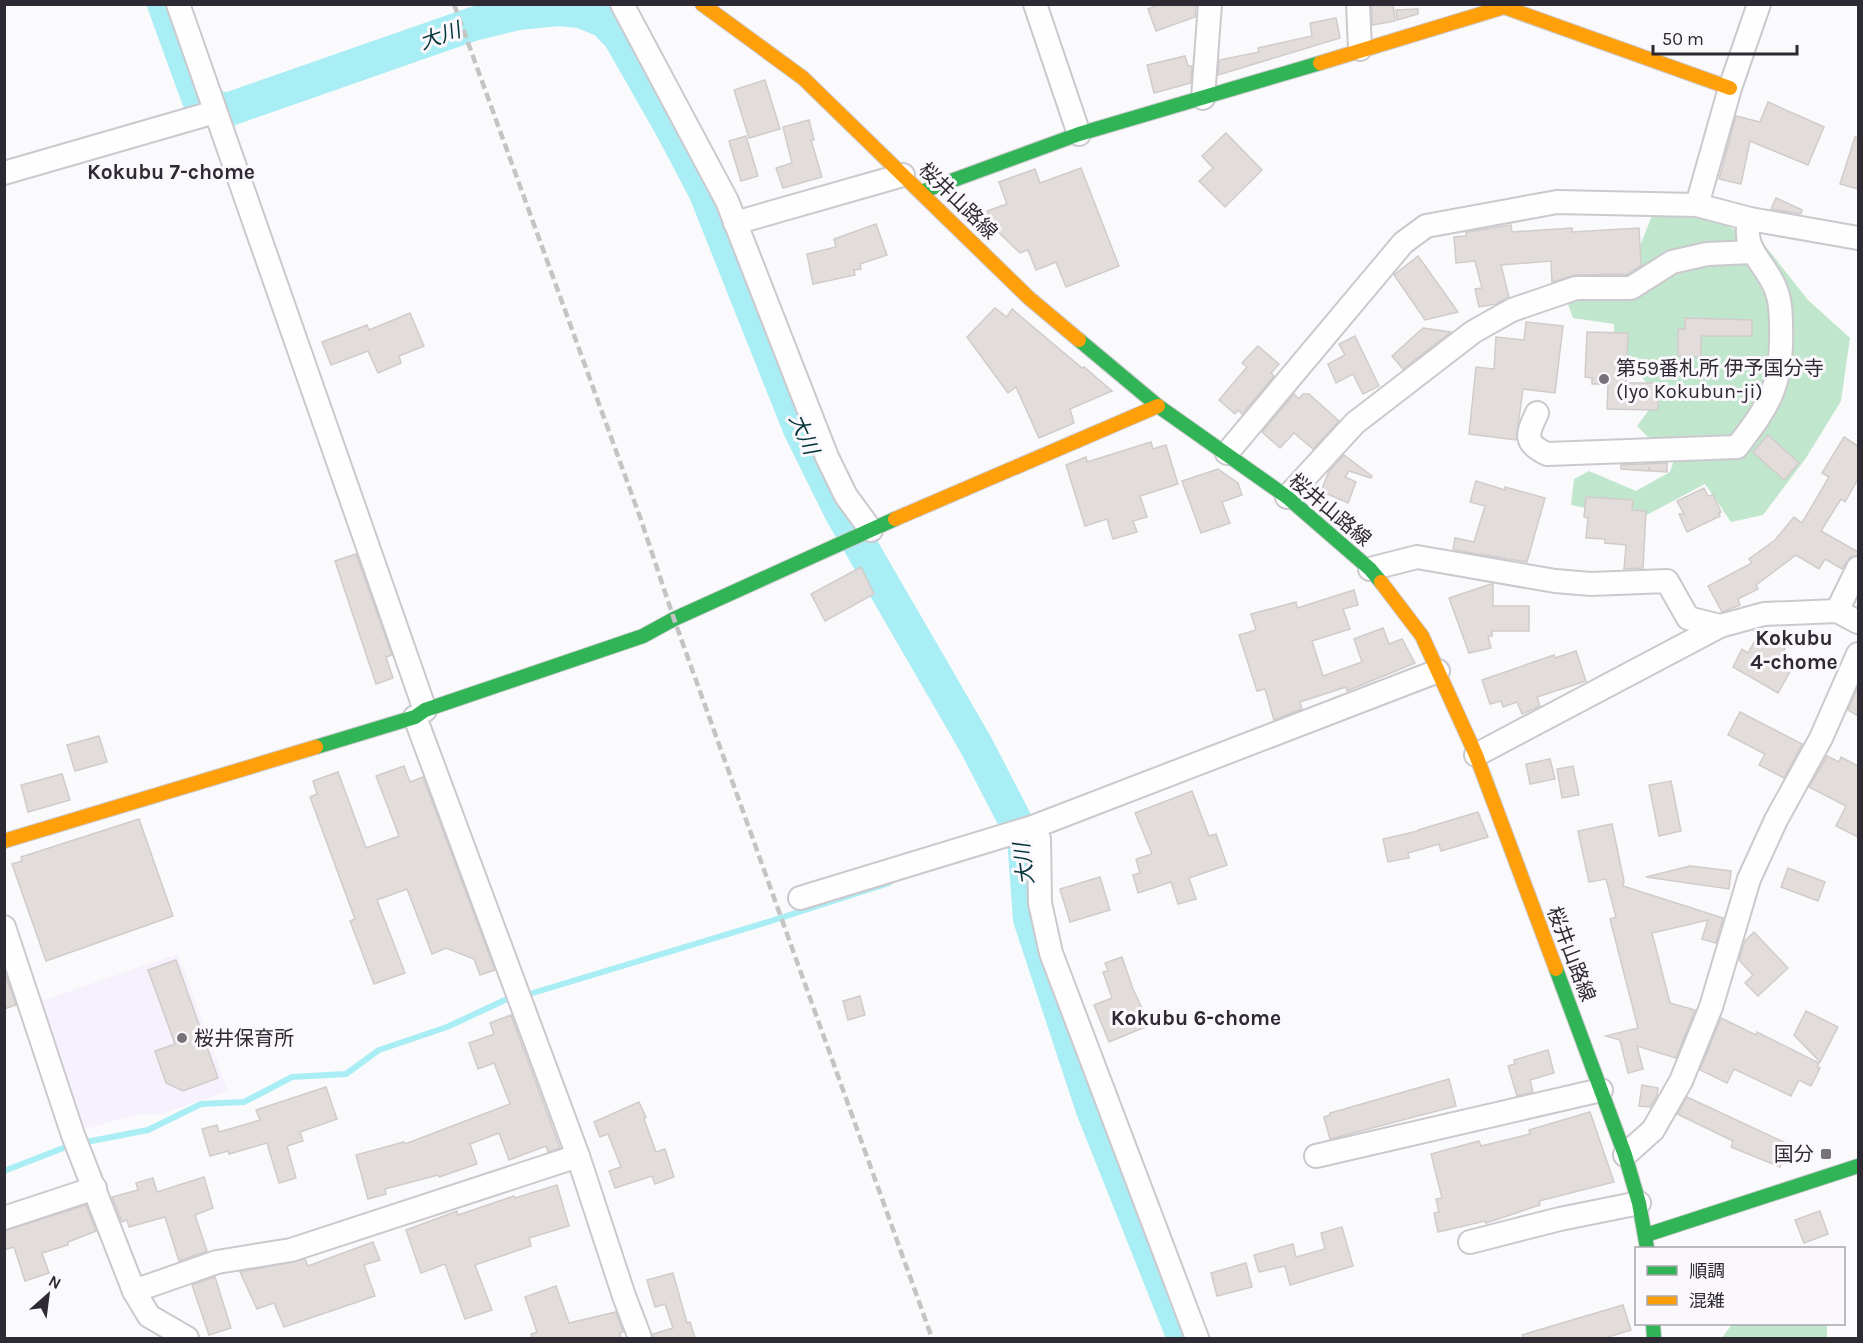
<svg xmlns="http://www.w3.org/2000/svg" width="1863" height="1343" viewBox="0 0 1863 1343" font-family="Karla,'Noto Sans JP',sans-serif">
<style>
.built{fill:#f6f1fc}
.forest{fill:#c1e6ce}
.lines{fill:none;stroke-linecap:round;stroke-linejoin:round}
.stream{stroke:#a9eef4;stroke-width:6}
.river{stroke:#a9eef4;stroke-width:34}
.building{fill:#e2dddb;stroke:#d1cccb;stroke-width:1.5}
.street-casing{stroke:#cbc9ce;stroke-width:26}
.fast-casing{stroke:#cbc9ce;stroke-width:16}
.slow-casing{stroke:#cbc9ce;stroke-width:16}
.street{stroke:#fefefe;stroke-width:22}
.fast{stroke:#30b455;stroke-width:14}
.slow{stroke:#ff9f0a;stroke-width:14}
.rail{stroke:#c5c4c5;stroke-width:4.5;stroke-dasharray:9 4.5;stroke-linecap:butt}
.poi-dot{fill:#757279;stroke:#faf8fc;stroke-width:2}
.labels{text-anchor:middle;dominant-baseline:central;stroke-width:6;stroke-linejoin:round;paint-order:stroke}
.street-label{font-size:20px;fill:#2e2a33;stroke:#faf8fc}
.poi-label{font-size:20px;fill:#2e2a33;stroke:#faf8fc;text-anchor:start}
.water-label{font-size:21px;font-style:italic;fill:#033539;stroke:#faf8fc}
.neighbourhood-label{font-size:21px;font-weight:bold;fill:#2e2a33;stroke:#faf8fc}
</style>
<rect width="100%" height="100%" fill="#faf9fb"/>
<path class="built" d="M178,954L228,1091L159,1115L138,1114L89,1128H79L38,1002Z"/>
<g class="forest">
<path d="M1654,211L1700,213L1763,243L1808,300L1850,338L1841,401L1806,458L1763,515L1731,522L1705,484L1639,519L1571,505L1574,479L1589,471L1636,491L1670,472L1675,457L1660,449L1637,426L1659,396L1634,369L1615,367L1614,324L1573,318L1558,277L1631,268Z"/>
<path d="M1732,1324H1827V1338H1722Z"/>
</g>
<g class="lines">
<g class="stream">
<path d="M523,996L771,921L889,883"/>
<path d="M81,1143L148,1130L201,1104L244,1102L292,1077L346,1074L379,1050L447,1027L505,1000L513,998"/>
<path d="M4,1171L71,1145"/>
</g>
<path class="river" d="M164,4L200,103L227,110L473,24L518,13L558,9L581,11L605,21L620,37L673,130L705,191L800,429L841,512L976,745L1024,838L1030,919L1093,1110L1184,1338"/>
</g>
<g class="building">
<path d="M1161,4H1196L1195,17L1156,31L1148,9Z"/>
<path d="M1372,4H1393L1395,21L1372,25Z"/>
<path d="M1418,9V14L1397,20L1396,10Z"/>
<path d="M1336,18L1340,38L1218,75L1219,60L1259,52L1258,48L1312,36L1310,23Z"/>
<path d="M1185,56L1188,66H1192L1191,83L1154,93L1147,65Z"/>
<path d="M765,80L780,129L749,138L734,90Z"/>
<path d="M1768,102L1824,127L1808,165L1750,141L1741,184L1719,179L1736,116L1760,122Z"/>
<path d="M809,120L814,140H811L822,177L783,188L776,168L792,163L783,127Z"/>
<path d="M1226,133L1262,170L1225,207L1199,181L1213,168L1202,156Z"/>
<path d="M746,136L758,176L741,181L729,141Z"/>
<path d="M1855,137H1858V189L1840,184Z"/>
<path d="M1081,168L1119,266L1066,287L1056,262L1036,270L1028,250L1020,253L994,228L987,211L1007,204L999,182L1035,169L1040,183Z"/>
<path d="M1776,198L1802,210L1801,214L1771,209Z"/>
<path d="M876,224L887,255L860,264L861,269L854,270L855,275L813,284L807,254L836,247L834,239Z"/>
<path d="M1511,225L1512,232L1572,228V232L1639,228L1641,265L1628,274L1576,275L1552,282L1551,261L1501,265L1509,297L1496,304L1479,307L1475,289L1482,288L1475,261L1456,263L1454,237L1466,236V232Z"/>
<path d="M1418,256L1458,312L1425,320L1394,275Z"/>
<path d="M995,308L1007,317L1012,309L1082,368L1084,367L1112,391L1070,409L1074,423L1039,438L1016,387L1008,393L967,337Z"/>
<path d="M410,313L424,346L399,356L401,363L378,373L368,351L331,365L322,342L367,325L369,330Z"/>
<path d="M1685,318L1752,320V336H1701V357L1678,356V329H1685Z"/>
<path d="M1526,322L1563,326L1555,393L1523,389L1516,440L1469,434L1476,367L1494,369L1496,337L1524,340Z"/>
<path d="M1423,328L1451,332L1403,369L1392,356Z"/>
<path d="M1587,332L1628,333L1626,383H1658V410L1607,409L1608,384H1592V378L1585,377Z"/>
<path d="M1355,336L1379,386L1363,394L1353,374L1336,383L1328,364L1345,355L1339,344Z"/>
<path d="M1258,346L1279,364L1271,373L1274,376L1242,414L1238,410L1235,414L1219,400L1247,367L1242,363Z"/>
<path d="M1294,394L1299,399L1303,394H1309L1339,421L1313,449L1294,433L1280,448L1262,432Z"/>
<path d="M1768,435L1799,463L1784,480L1753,452Z"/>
<path d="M1844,437L1858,446V479L1845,502L1841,499L1821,531L1858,552V555L1850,557L1842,569L1825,559L1819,569L1796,555L1756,585L1758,589L1738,599L1740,605L1722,612L1708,586L1752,563L1749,559L1775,540L1794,517L1802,523L1829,477L1822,473Z"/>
<path d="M1151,442L1153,449L1166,445L1178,484L1140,496L1147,517L1133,521L1137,532L1113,539L1107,519L1085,526L1066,465L1086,457L1087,462Z"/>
<path d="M1344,455L1372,476L1371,478L1349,471L1345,477L1356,482L1348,503L1321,491L1329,471Z"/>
<path d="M1667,463V472L1651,471L1649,467V471L1621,469V465Z"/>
<path d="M1218,469L1238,483L1242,495L1222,502L1230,523L1201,533L1182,481Z"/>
<path d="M1476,481L1505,490V487L1545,498L1527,562L1453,550L1455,538L1474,542L1485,506L1470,502Z"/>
<path d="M1704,488L1708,496L1713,495L1721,512L1719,513L1720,516L1687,532L1679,514H1684L1677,501Z"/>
<path d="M1586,497L1633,500L1632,510L1646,511L1643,568L1624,569L1626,545L1605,543V539L1586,538L1588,518L1584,517Z"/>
<path d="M356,554L392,655L386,657L393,678L376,684L335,561Z"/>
<path d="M861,567L874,594L825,621L811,594Z"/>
<path d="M1491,584H1493V606H1529V631H1492V636H1488L1491,648L1469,653L1449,598Z"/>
<path d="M1354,590L1358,605L1343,609L1350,629L1312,641L1323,676L1362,662L1354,639L1383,628L1389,644L1402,639L1415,663L1347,691L1346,687L1300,702L1302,709L1274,720L1265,689L1257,691L1239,635L1256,630L1251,614L1296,602L1297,608Z"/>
<path d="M1759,634L1785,648L1782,654L1796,661L1778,693L1733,667L1742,649L1748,653Z"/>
<path d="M1576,651L1586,681L1537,697L1540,706L1522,714L1517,702L1503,707L1501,701L1490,704L1482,680L1554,655L1555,658Z"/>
<path d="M1858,686V716L1848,710Z"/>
<path d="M1740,712L1802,744L1784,778L1759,765L1765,754L1728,735Z"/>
<path d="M99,736L107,762L75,771L67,745Z"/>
<path d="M1827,756L1839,762L1841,757L1858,766V837L1836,826L1846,806L1809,787Z"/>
<path d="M1550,759L1555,779L1530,784L1526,764Z"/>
<path d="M404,766L410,782L423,777L495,970L480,975L474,959L446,948L432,954L407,889L377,900L405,973L374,984L350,921L355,919L310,797L317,794L313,781L338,772L366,848L399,836L376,776Z"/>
<path d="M1573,766L1579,795L1562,798L1557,769Z"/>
<path d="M62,774L70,800L28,812L21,785Z"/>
<path d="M1671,781L1681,831L1659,836L1649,785Z"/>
<path d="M1192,791L1209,836L1216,834L1227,865L1189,878L1196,899L1178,904L1171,882L1138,893L1133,875L1140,873L1136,859L1152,854L1135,813Z"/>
<path d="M1478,812L1488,837L1441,851L1439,844L1408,853L1409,858L1388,862L1383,839L1418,831V830Z"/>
<path d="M139,819L173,916L46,961L12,864L22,861L21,857Z"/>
<path d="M1612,824L1624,881L1623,886L1723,918L1716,943L1702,939L1708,920L1652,933L1670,1003L1695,1010L1676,1058L1637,1046L1643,1069L1628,1073L1620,1040L1606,1036L1638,1028L1610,919L1616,917L1606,879L1589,882L1578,831Z"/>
<path d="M1690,866L1731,871L1729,889L1646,877Z"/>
<path d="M1788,868L1825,882L1818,901L1781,887Z"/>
<path d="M1100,877L1110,910L1070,922L1060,889Z"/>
<path d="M1754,932L1788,968L1758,996L1745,983L1753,975L1739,960L1745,941Z"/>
<path d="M1122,957L1133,989L1150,1025L1109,1042L1094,1005L1112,998L1103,972L1108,971L1105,963Z"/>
<path d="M176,960L218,1078L183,1091L166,1083L155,1051L175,1044L148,970Z"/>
<path d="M4,971L16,1005L4,1009Z"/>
<path d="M860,996L865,1015L848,1020L843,1001Z"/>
<path d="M1806,1011L1838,1027L1820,1062L1794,1035Z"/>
<path d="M511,1015L560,1148L548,1152L546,1146L509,1160L499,1133L470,1144L477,1164L439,1177L438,1175L385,1189L386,1194L368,1199L356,1155L404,1142L405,1144L510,1104L494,1063L478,1069L469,1043L494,1034L490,1023Z"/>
<path d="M1721,1018L1756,1035L1757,1032L1819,1063L1817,1067L1820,1068L1811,1086L1799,1080L1791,1096L1734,1069L1727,1083L1700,1070Z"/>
<path d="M1548,1050L1554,1073L1530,1080L1533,1092L1517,1096L1508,1066L1515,1064L1514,1060Z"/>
<path d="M1449,1079L1456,1106L1330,1139L1324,1117L1330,1115V1113Z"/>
<path d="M1642,1085L1658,1088L1657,1096L1650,1107L1639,1106Z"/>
<path d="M326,1087L337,1119L300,1132L303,1141L287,1146L296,1178L279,1183L267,1143L229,1154L228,1151L210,1156L202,1129L217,1125L219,1132L260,1120L256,1110Z"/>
<path d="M1687,1097L1788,1144L1780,1167L1731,1147L1733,1141L1677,1114Z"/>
<path d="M639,1102L646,1117L644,1119L656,1152L665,1149L674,1177L655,1184L652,1176L615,1188L609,1171L621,1167L608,1134L600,1137L594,1122Z"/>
<path d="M1590,1112L1614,1182L1539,1201L1540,1205L1486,1223L1485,1221L1438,1232L1434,1213L1439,1212L1436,1199L1442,1198L1431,1154L1479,1141L1481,1146L1530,1134L1529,1130Z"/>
<path d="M204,1177L213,1208L195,1215L207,1251L179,1261L165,1217L129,1227L127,1220L122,1222L112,1197L138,1190L136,1183L153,1178L157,1192Z"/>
<path d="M557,1185L569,1226L529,1238L531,1246L475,1265L492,1310L465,1319L445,1264L421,1273L406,1230L457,1211L458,1215L514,1196L515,1198Z"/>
<path d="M86,1205L96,1231L68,1242V1245L42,1253L49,1273L25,1281L14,1247L4,1250V1231Z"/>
<path d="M1820,1211L1828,1234L1804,1243L1795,1220Z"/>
<path d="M1342,1227L1353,1266L1290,1285L1285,1266L1259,1272L1254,1255L1293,1244L1296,1257L1325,1249L1321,1233Z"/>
<path d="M373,1242L380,1260L364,1265L375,1296L284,1327L274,1303L257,1309L240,1272L305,1259L308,1266Z"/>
<path d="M1246,1263L1252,1287L1217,1296L1211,1273Z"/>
<path d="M673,1273L687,1323L690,1322L695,1338H653V1334L673,1328L665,1304L655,1307L647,1280Z"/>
<path d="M215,1277L231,1328L209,1335L192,1285Z"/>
<path d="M556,1286L569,1323L616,1312L623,1332L620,1333L621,1338H532L531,1334L537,1332L525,1297Z"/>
<path d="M1623,1305L1631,1330L1605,1338H1523L1522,1335Z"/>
</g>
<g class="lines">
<g class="street-casing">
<g id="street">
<path d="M178,4L425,710"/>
<path d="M622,4L727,201L827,457L846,496L871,530"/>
<path d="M1035,4L1079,134"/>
<path d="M1358,4L1360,49"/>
<path d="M1203,98L1210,4"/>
<path d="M4,173L215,112"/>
<path d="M1697,205L1730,88L1759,4"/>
<path d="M735,223L903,175"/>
<path d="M1537,413C1527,434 1523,443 1547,454L1737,447C1771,403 1783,383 1781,326C1781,310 1780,295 1772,281C1761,260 1741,245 1750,219"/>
<path d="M1227,453L1403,243L1426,226L1557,202L1697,205L1750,219L1858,238"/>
<path d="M1287,497L1355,423L1473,332L1512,310L1576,288H1631L1672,262L1707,254L1752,252"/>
<path d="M1370,569L1417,557L1555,581L1591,584L1667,581L1688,618L1720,626"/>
<path d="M1837,611L1858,568"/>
<path d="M415,717L578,1156L624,1296L640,1338"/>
<path d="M1476,755L1720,626L1764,614L1837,611L1858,622"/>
<path d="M1033,827L1039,839L1040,903L1051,953L1197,1338"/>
<path d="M800,898L1033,827L1438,671"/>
<path d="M4,927L73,1135L134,1291L149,1316L187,1338"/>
<path d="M1625,1155L1653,1130L1681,1081L1711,1007L1749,879L1776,820L1821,738L1858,654"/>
<path d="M1316,1156L1601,1090"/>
<path d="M4,1218L95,1188"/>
<path d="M1470,1242L1560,1219L1639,1203"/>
<path d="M134,1291L217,1262L291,1250L578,1156"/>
</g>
</g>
<g class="fast-casing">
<g id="fast">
<path d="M921,192L1079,134L1320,63"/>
<path d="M1079,340L1158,406L1287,497L1370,569L1381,582"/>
<path d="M316,747L415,717L425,710L643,636L674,619L895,519"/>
<path d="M1556,969L1625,1155L1639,1203L1647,1248"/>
<path d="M1646,1235L1858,1166"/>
<path d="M1653,1324L1654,1338"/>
</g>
</g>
<g class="slow-casing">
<g id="slow">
<path d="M702,4L803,78L1029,298L1079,340"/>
<path d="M1320,63L1504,7L1730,88"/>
<path d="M895,519L1158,406"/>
<path d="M1381,582L1422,636L1476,755L1556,969"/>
<path d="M4,841L316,747"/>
</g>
</g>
<use href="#street" class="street"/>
<use href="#fast" class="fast"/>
<use href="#slow" class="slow"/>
<path class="rail" d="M454,4L640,517L674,619L932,1338"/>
</g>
<g class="poi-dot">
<circle cx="1604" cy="379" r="6"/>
<circle cx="182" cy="1038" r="6"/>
<rect x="1820" y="1148" width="12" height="12" rx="3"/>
</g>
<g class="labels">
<g class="street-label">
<text transform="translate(958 201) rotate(44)">桜井山路線</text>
<text transform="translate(1330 510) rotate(40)">桜井山路線</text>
<text transform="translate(1571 954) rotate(69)">桜井山路線</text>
</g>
<g class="poi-label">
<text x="1616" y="368">第59番札所 伊予国分寺<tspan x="1616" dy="23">(Iyo Kokubun-ji)</tspan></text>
<text x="194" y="1038">桜井保育所</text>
<text x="1814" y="1154" text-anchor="end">国分</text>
</g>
<g class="water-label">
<text transform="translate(440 36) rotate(-19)">大川</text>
<text transform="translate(804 434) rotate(66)">大川</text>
<text transform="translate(1024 864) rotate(-97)">大川</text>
</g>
<g class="neighbourhood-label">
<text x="171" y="172">Kokubu 7-chome</text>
<text x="1794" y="638">Kokubu<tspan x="1794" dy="24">4-chome</tspan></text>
<text x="1196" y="1018">Kokubu 6-chome</text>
</g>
</g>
<rect width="1863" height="1343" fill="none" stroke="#2e2a33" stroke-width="12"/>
<rect x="1635" y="1247" width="210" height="78" fill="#faf8fc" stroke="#a8a6ac" stroke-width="1.5"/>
<rect x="1647" y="1266" width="30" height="9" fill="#30b455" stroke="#a8a6ac" stroke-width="1.5"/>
<text x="1689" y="1277" font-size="18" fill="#2e2a33">順調</text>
<rect x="1647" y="1296" width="30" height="9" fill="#ff9f0a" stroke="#a8a6ac" stroke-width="1.5"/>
<text x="1689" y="1307" font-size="18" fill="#2e2a33">混雑</text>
<g transform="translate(48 1295) rotate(28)" stroke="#faf8fc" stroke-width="4.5" paint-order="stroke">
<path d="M0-4.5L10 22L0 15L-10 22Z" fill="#2e2a33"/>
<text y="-9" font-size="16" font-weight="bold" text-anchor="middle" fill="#2e2a33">N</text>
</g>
<path d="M1653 45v9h144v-9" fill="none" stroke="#2e2a33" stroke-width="3"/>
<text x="1662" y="45" font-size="18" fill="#2e2a33" stroke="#faf8fc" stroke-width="4.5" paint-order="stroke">50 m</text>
</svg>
